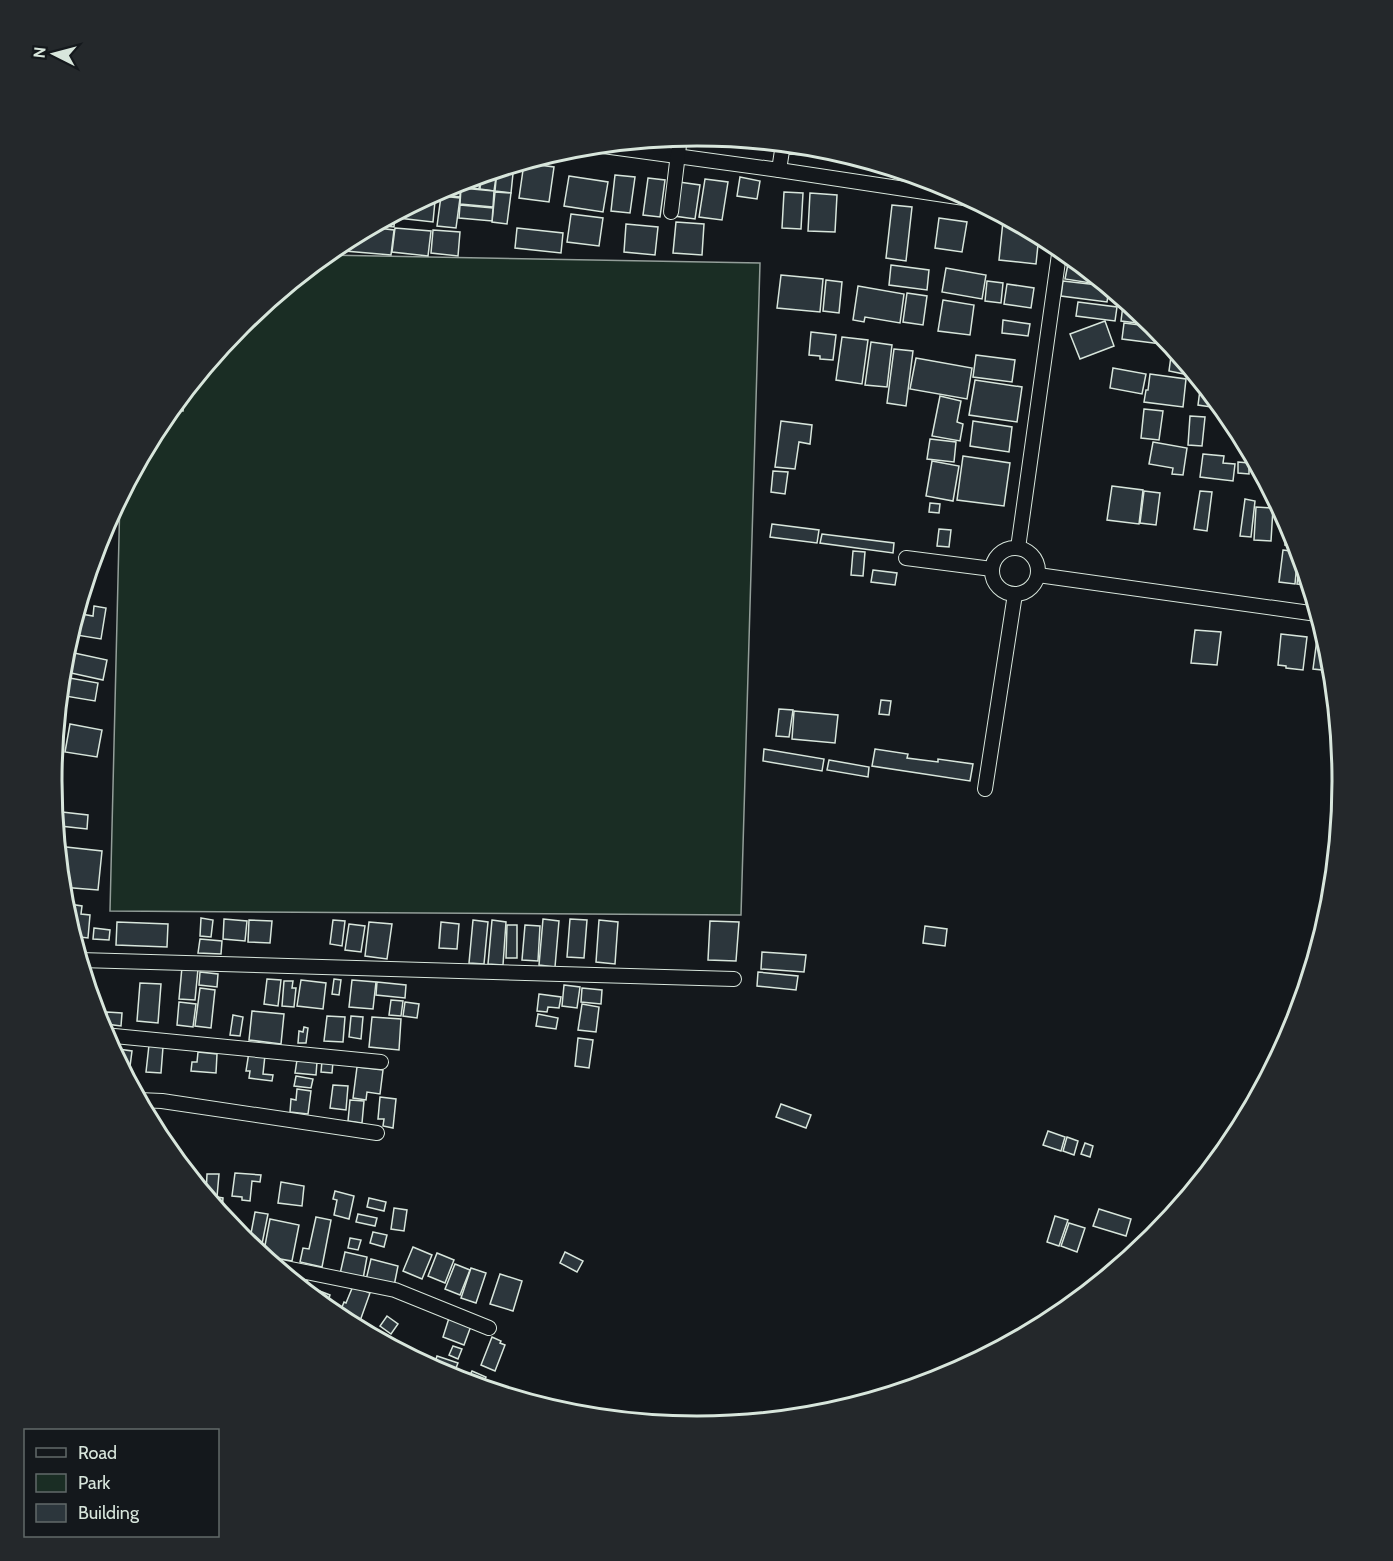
<svg xmlns="http://www.w3.org/2000/svg" width="1393" height="1561" viewBox="0 0 1393 1561" font-family="Cabin,sans-serif">
<style>
.green{fill:#1a2d24;stroke:#939e99;stroke-width:1.5}
.building{fill:#2c363c;stroke:#d8e6dc;stroke-width:1.5}
.lines{fill:none;stroke-linecap:round;stroke-linejoin:round}
.street-casing{stroke:#d8e6dc;stroke-width:16}
.street{stroke:#14181c;stroke-width:14}
.rim{fill:none;stroke:#d8e6dc;stroke-width:3}
</style>
<rect width="100%" height="100%" fill="#14181c"/>
<path class="green" d="M324,255L760,263L741,915L110,911L120,496L160,422L240,324Z"/>
<g class="building">
<path d="M697,135L702,136V143L682,141L683,136Z"/>
<path d="M707,136L726,138L725,144L706,142Z"/>
<path d="M789,144L809,146L808,155L788,154Z"/>
<path d="M524,163L554,167L549,202L519,198Z"/>
<path d="M514,164L511,193L495,191L497,170Z"/>
<path d="M497,170L494,191L480,189L481,174Z"/>
<path d="M481,175L479,189L462,187L463,180Z"/>
<path d="M615,175L635,177L630,213L611,211Z"/>
<path d="M569,176L608,182L603,212L564,206Z"/>
<path d="M740,177L760,181L757,199L737,196Z"/>
<path d="M648,178L665,180L660,217L643,215Z"/>
<path d="M705,179L728,182L722,220L699,217Z"/>
<path d="M461,180L460,197L444,195L445,187Z"/>
<path d="M679,182L700,185L695,219L674,216Z"/>
<path d="M461,188L494,191L493,207L460,204Z"/>
<path d="M495,192L511,193L507,224L492,222Z"/>
<path d="M784,192L803,193L801,229L782,228Z"/>
<path d="M810,193L837,195L835,232L808,231Z"/>
<path d="M441,196L460,198L456,228L437,226Z"/>
<path d="M421,199L435,201L433,222L398,218L399,211Z"/>
<path d="M460,205L493,208L492,221L459,218Z"/>
<path d="M892,205L912,207L906,261L886,258Z"/>
<path d="M395,213L394,227L373,225Z"/>
<path d="M571,214L603,218L599,246L567,242Z"/>
<path d="M939,218L967,222L962,252L935,248Z"/>
<path d="M1003,221L1016,223L1039,235L1036,264L999,260Z"/>
<path d="M676,222L704,224L702,255L673,253Z"/>
<path d="M626,224L658,227L655,255L624,252Z"/>
<path d="M369,227L394,230L391,255L345,251L346,240Z"/>
<path d="M395,228L431,231L428,256L392,252Z"/>
<path d="M517,228L563,233L561,253L515,248Z"/>
<path d="M433,230L460,232L458,256L431,253Z"/>
<path d="M1068,264L1083,266L1098,279L1097,284L1065,279Z"/>
<path d="M891,265L929,270L927,290L889,285Z"/>
<path d="M946,268L986,275L982,299L942,292Z"/>
<path d="M781,275L823,279L820,312L777,308Z"/>
<path d="M826,280L842,282L839,313L823,311Z"/>
<path d="M987,281L1003,283L1001,303L985,301Z"/>
<path d="M1063,281L1107,286L1109,288L1107,302L1061,296Z"/>
<path d="M1007,284L1034,288L1031,308L1004,304Z"/>
<path d="M858,286L904,294L900,323L865,317L864,322L853,320Z"/>
<path d="M907,293L927,296L923,325L903,322Z"/>
<path d="M943,300L974,305L970,335L938,331Z"/>
<path d="M1078,302L1117,307L1115,321L1076,316Z"/>
<path d="M1123,305L1131,306L1154,325L1121,321Z"/>
<path d="M1003,320L1030,324L1028,336L1002,333Z"/>
<path d="M1105,321L1114,346L1080,359L1070,334Z"/>
<path d="M1124,323L1156,327L1169,343V345L1122,339Z"/>
<path d="M811,332L836,335L833,360L820,359V356L809,355Z"/>
<path d="M842,337L868,340L862,384L836,380Z"/>
<path d="M871,342L892,345L887,387L865,385Z"/>
<path d="M894,349L913,351L906,406L887,403Z"/>
<path d="M1172,349L1185,364L1184,374L1169,371Z"/>
<path d="M976,355L1015,360L1012,382L973,377Z"/>
<path d="M916,358L972,368L967,399L910,389Z"/>
<path d="M1113,368L1146,374L1142,394L1110,388Z"/>
<path d="M1150,374L1186,379L1183,407L1144,402L1146,390H1148Z"/>
<path d="M975,380L1022,387L1017,422L969,415Z"/>
<path d="M1201,382L1213,397L1211,407L1198,405Z"/>
<path d="M940,396L961,401L957,422L963,424L960,441L932,436Z"/>
<path d="M180,397L184,398L183,411L173,410V406L175,403H178Z"/>
<path d="M1144,409L1163,411L1159,440L1141,438Z"/>
<path d="M1190,416L1205,417L1202,446L1188,445Z"/>
<path d="M781,421L812,425L810,444L799,442L795,469L775,467Z"/>
<path d="M973,421L1012,427L1009,452L970,446Z"/>
<path d="M930,439L956,442L954,462L927,459Z"/>
<path d="M1153,442L1187,448L1183,475L1172,474L1173,468L1149,464Z"/>
<path d="M1203,454L1224,456L1223,463L1235,464L1233,481L1200,477Z"/>
<path d="M963,456L1010,463L1004,506L957,500Z"/>
<path d="M932,461L959,466L953,501L926,496Z"/>
<path d="M1238,462L1249,463V474L1238,473Z"/>
<path d="M773,471L788,472L785,494L771,492Z"/>
<path d="M1112,486L1143,490L1139,524L1107,520Z"/>
<path d="M1144,491L1160,493L1156,525L1140,523Z"/>
<path d="M1200,491L1212,492L1207,531L1194,529Z"/>
<path d="M1245,499L1255,501L1251,537L1240,536Z"/>
<path d="M930,503L940,504L939,513L929,512Z"/>
<path d="M1256,507L1273,508L1271,541L1254,540Z"/>
<path d="M772,524L819,530L817,543L770,537Z"/>
<path d="M939,529L951,530L949,547L937,546Z"/>
<path d="M1287,529H1291L1297,546L1285,545Z"/>
<path d="M822,534L894,543L893,553L820,543Z"/>
<path d="M1283,550L1298,552L1295,584L1279,582Z"/>
<path d="M853,551L865,552L863,576L851,575Z"/>
<path d="M1300,558L1309,585L1297,584Z"/>
<path d="M873,570L897,573L895,585L871,582Z"/>
<path d="M94,606L106,608L101,639L70,634L76,613L93,616Z"/>
<path d="M1195,630L1221,632L1217,665L1191,663Z"/>
<path d="M1281,634L1307,637L1303,670L1286,668V666L1278,665Z"/>
<path d="M1317,639L1325,640L1330,655L1331,673L1322,672V670L1313,669Z"/>
<path d="M65,651L107,660L103,680L62,671Z"/>
<path d="M64,677L98,683L95,701L59,695Z"/>
<path d="M881,700L891,701L889,715L879,714Z"/>
<path d="M779,709L793,710L789,737L776,736Z"/>
<path d="M794,711L838,715L835,743L792,739Z"/>
<path d="M70,724L102,730L97,757L65,752Z"/>
<path d="M764,749L824,759L822,771L763,761Z"/>
<path d="M875,749L908,754L907,758L938,762V759L973,764L970,781L872,766Z"/>
<path d="M829,760L869,767L868,777L827,770Z"/>
<path d="M62,812L88,815L87,829L60,826Z"/>
<path d="M57,846L102,851L98,890L61,887Z"/>
<path d="M69,904L82,906L81,914L90,915L88,938L72,936L68,921Z"/>
<path d="M201,918L213,920L211,937L200,936Z"/>
<path d="M224,919L247,921L245,941L223,939Z"/>
<path d="M543,919L559,921L555,967L539,965Z"/>
<path d="M570,919L587,920L584,958L567,957Z"/>
<path d="M249,920L272,921L270,943L248,942Z"/>
<path d="M333,920L345,921L342,946L330,944Z"/>
<path d="M473,920L488,922L484,964L469,963Z"/>
<path d="M492,920L506,922L503,965L488,964Z"/>
<path d="M599,920L618,922L615,964L596,962Z"/>
<path d="M710,921L739,922L736,961L708,960Z"/>
<path d="M117,922L168,924L167,947L116,945Z"/>
<path d="M369,922L392,924L387,959L365,956Z"/>
<path d="M441,922L459,924L457,949L439,948Z"/>
<path d="M349,924L365,926L361,952L345,950Z"/>
<path d="M507,925H517V958H506Z"/>
<path d="M525,925L540,926L538,961L522,960Z"/>
<path d="M925,926L947,929L945,946L923,943Z"/>
<path d="M94,928L110,930L109,940L93,939Z"/>
<path d="M200,939L222,941L221,954L198,953Z"/>
<path d="M762,952L806,955L804,972L761,969Z"/>
<path d="M182,967L198,969L195,1000L179,999Z"/>
<path d="M200,972L218,974L217,987L199,985Z"/>
<path d="M758,972L798,976L796,990L757,986Z"/>
<path d="M267,979L281,980L278,1006L264,1004Z"/>
<path d="M334,979L341,980L339,995L332,994Z"/>
<path d="M301,980L326,983L323,1009L297,1006Z"/>
<path d="M352,980L376,982L373,1009L349,1007Z"/>
<path d="M284,981H293L292,988H296L294,1007L282,1006Z"/>
<path d="M377,982L406,985L405,998L376,995Z"/>
<path d="M140,983L161,984L158,1023L137,1021Z"/>
<path d="M564,985L580,987L577,1008L562,1006Z"/>
<path d="M200,988L215,990L211,1028L195,1026Z"/>
<path d="M582,988L602,990L601,1004L581,1002Z"/>
<path d="M539,994L561,997L559,1008L548,1007L547,1012L537,1011Z"/>
<path d="M391,1000L403,1001L401,1016L389,1015Z"/>
<path d="M179,1002L196,1004L193,1027L177,1025Z"/>
<path d="M405,1002L419,1004L417,1018L403,1016Z"/>
<path d="M582,1004L599,1007L596,1032L578,1030Z"/>
<path d="M252,1011L284,1014L281,1044L249,1040Z"/>
<path d="M107,1012L122,1013L121,1026L106,1024Z"/>
<path d="M538,1014L558,1018L556,1029L536,1026Z"/>
<path d="M233,1015L243,1017L240,1036L230,1035Z"/>
<path d="M327,1016L345,1017L343,1042L324,1041Z"/>
<path d="M351,1016L363,1017L361,1039L349,1037Z"/>
<path d="M372,1017L401,1019L399,1050L369,1047Z"/>
<path d="M304,1027L308,1028L306,1043H298L299,1031L303,1032Z"/>
<path d="M578,1038L593,1040L589,1068L575,1066Z"/>
<path d="M149,1045L163,1047L161,1073L146,1072Z"/>
<path d="M111,1048L132,1051L129,1074L125,1073Z"/>
<path d="M198,1052L217,1054L216,1073L191,1071L192,1062H197Z"/>
<path d="M249,1052L265,1055L263,1074L273,1075L272,1081L249,1078L250,1071H246Z"/>
<path d="M297,1060L317,1062L316,1075L295,1073Z"/>
<path d="M322,1061L333,1062L332,1073L321,1072Z"/>
<path d="M357,1067L383,1070L380,1094L367,1092L366,1100L353,1098Z"/>
<path d="M296,1076L313,1079L311,1088L294,1086Z"/>
<path d="M333,1085L348,1086L346,1110L330,1108Z"/>
<path d="M297,1089L311,1091L308,1114L290,1112L291,1099L296,1100Z"/>
<path d="M380,1097L396,1099L393,1128L383,1126L384,1119H378Z"/>
<path d="M350,1100L364,1101L362,1123L348,1121Z"/>
<path d="M781,1104L811,1115L806,1128L776,1117Z"/>
<path d="M1048,1131L1065,1137L1061,1151L1043,1145Z"/>
<path d="M1067,1137L1078,1141L1074,1155L1063,1151Z"/>
<path d="M1085,1143L1093,1146L1090,1157L1081,1154Z"/>
<path d="M235,1173L261,1175L260,1182L252,1181L250,1201L242,1200V1197L232,1196Z"/>
<path d="M207,1174H219L217,1197L223,1198L222,1211L218,1210L206,1195Z"/>
<path d="M281,1182L304,1186L302,1206L278,1203Z"/>
<path d="M335,1191L354,1196L349,1219L334,1215L337,1200L333,1199Z"/>
<path d="M369,1198L386,1202L384,1211L367,1207Z"/>
<path d="M394,1208L407,1210L404,1231L391,1229Z"/>
<path d="M1099,1209L1131,1219L1126,1236L1093,1226Z"/>
<path d="M255,1212L268,1214L260,1254L249,1244Z"/>
<path d="M358,1214L377,1218L375,1226L356,1222Z"/>
<path d="M1055,1216L1068,1220L1059,1246L1047,1242Z"/>
<path d="M316,1217L331,1220L322,1267L300,1262L303,1248L309,1249Z"/>
<path d="M270,1219L299,1225L292,1261L263,1256Z"/>
<path d="M1069,1223L1085,1228L1077,1252L1061,1246Z"/>
<path d="M373,1232L387,1235L384,1247L370,1243Z"/>
<path d="M350,1238L361,1240L358,1250L348,1248Z"/>
<path d="M413,1247L432,1255L422,1279L403,1271Z"/>
<path d="M345,1252L367,1257L363,1279L340,1274Z"/>
<path d="M565,1252L583,1261L577,1272L560,1263Z"/>
<path d="M437,1253L454,1260L445,1283L428,1276Z"/>
<path d="M371,1259L398,1266L394,1286L366,1280Z"/>
<path d="M455,1264L470,1270L460,1295L445,1289Z"/>
<path d="M471,1268L486,1273L476,1303L461,1298Z"/>
<path d="M293,1272L308,1277L305,1290L291,1279Z"/>
<path d="M500,1274L522,1281L513,1311L490,1304Z"/>
<path d="M353,1286L370,1293L360,1321L340,1312L344,1302L346,1303Z"/>
<path d="M317,1290L330,1295L326,1307L314,1298Z"/>
<path d="M387,1316L398,1324L391,1334L380,1326Z"/>
<path d="M449,1318L471,1326L464,1345L443,1337Z"/>
<path d="M492,1337L501,1341L500,1343L505,1345L495,1371L481,1365Z"/>
<path d="M453,1346L462,1349L458,1359L449,1355Z"/>
<path d="M437,1356L458,1363L454,1373L434,1366Z"/>
<path d="M472,1371L486,1377L481,1386L468,1379Z"/>
</g>
<g class="lines">
<g class="street-casing">
<g id="street">
<path d="M596,145L779,170L971,199"/>
<path d="M779,170L783,144"/>
<path d="M671,212L680,137"/>
<circle cx="1015" cy="571" r="23"/>
<path d="M1018,548L1060,247"/>
<path d="M906,558L992,569"/>
<path d="M1038,575L1317,614"/>
<path d="M985,789L1015,594"/>
<path d="M80,960L734,979"/>
<path d="M104,1035L381,1062"/>
<path d="M139,1100L162,1101L377,1133"/>
<path d="M276,1266L395,1290L489,1328"/>
</g>
</g>
<use href="#street" class="street"/>
</g>
<path d="M0 0H1393V1561H0ZM62 781a635 635 0 1 1 1270 0a635 635 0 1 1-1270 0Z" fill="#24282b" fill-rule="evenodd"/>
<path class="rim" d="M62 781a635 635 0 1 1 1270 0a635 635 0 1 1-1270 0Z"/>
<rect x="24" y="1429" width="195" height="108" fill="#14181c" stroke="#626a69" stroke-width="1.5"/>
<rect x="36" y="1448" width="30" height="9" fill="#14181c" stroke="#626a69" stroke-width="1.5"/>
<text x="78" y="1459" font-size="18" fill="#d8e6dc">Road</text>
<rect x="36" y="1474" width="30" height="18" fill="#1a2d24" stroke="#626a69" stroke-width="1.5"/>
<text x="78" y="1489" font-size="18" fill="#d8e6dc">Park</text>
<rect x="36" y="1504" width="30" height="18" fill="#2c363c" stroke="#626a69" stroke-width="1.5"/>
<text x="78" y="1519" font-size="18" fill="#d8e6dc">Building</text>
<g transform="translate(54 54) rotate(276)" stroke="#14181c" stroke-width="4.5" paint-order="stroke">
<path d="M0-4.5L10 22L0 15L-10 22Z" fill="#d8e6dc"/>
<text y="-9" font-size="16" font-weight="bold" text-anchor="middle" fill="#d8e6dc">N</text>
</g>
</svg>
